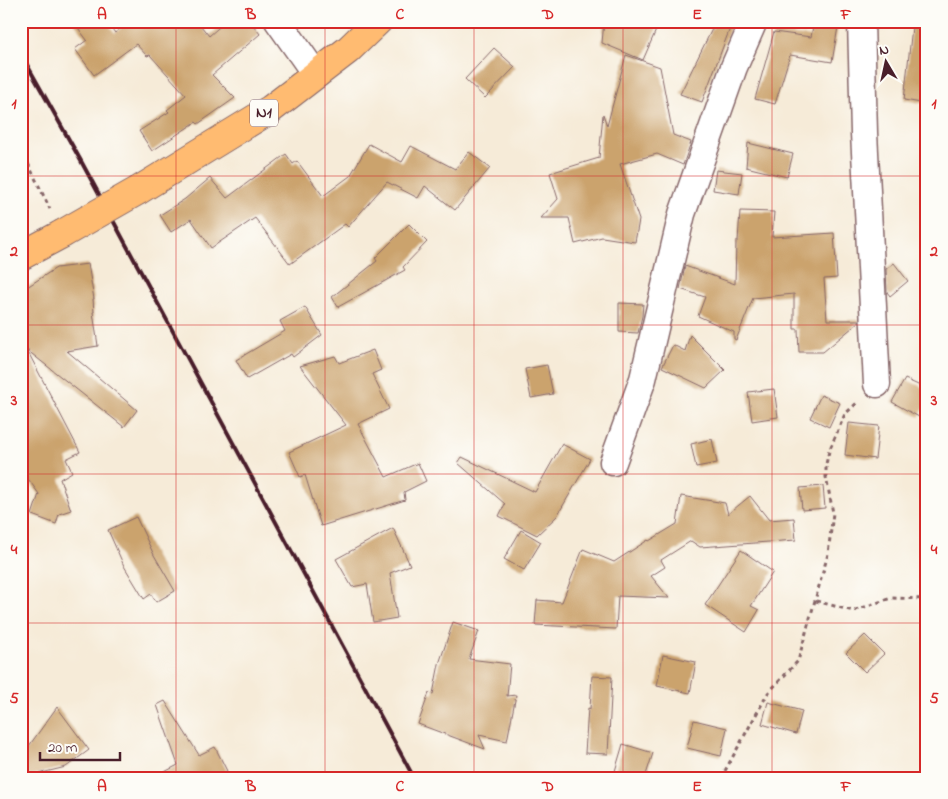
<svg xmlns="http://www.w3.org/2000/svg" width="948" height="799" viewBox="0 0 948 799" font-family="'Indie Flower',sans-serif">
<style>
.building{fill:#cba36d}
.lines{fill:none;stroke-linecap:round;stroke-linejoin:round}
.minor-casing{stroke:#866668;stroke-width:29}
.highway-casing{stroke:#866668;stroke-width:30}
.path{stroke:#866668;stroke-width:3;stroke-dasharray:4 4;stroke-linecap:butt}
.minor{stroke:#fff;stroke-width:26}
.highway{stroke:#ffbb71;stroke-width:28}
.rail{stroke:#4a1f2b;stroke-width:4}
.highway-bridge-casing{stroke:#866668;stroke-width:30;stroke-linecap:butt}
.highway-bridge{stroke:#ffbb71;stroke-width:28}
.grid{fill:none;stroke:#d62828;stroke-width:1;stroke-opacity:0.55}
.labels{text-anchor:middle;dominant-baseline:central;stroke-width:4;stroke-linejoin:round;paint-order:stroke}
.shield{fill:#fdfcf7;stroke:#806168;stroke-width:1}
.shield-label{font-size:16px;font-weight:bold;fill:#4a1f2b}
.neatline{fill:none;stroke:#d62828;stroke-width:2}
.grid-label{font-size:16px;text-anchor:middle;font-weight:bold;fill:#d62828}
</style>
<rect width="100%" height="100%" fill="#fdfcf7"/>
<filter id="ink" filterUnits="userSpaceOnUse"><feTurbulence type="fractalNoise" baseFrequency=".02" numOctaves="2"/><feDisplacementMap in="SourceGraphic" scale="10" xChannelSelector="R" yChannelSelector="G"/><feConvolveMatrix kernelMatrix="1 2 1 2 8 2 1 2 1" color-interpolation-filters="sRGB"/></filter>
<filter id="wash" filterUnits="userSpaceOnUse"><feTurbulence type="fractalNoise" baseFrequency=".0096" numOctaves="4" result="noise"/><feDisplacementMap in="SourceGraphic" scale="20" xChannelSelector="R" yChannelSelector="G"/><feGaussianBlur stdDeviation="1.12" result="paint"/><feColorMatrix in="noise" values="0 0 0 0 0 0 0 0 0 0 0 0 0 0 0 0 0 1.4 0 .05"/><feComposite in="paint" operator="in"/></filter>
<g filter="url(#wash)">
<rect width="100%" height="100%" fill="#f6ebd8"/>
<g id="blocks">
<g class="building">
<path d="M73,21H106L115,33L122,27L117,21H167L162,24L166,28L176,21H197L209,36L226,21H250L260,34L212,75L235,98L198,124L196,122L152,151L139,131L169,112L167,110L186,95L150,55L147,56L136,44L94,75L75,49L87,40Z"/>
<path d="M604,21H660L643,60L602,43Z"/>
<path d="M716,21H728L732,23L702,102L680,94Z"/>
<path d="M814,21H839L832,62L790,55L775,104L755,99L774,32L811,37Z"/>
<path d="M912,27L927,28V104L904,100Z"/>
<path d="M494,48L515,67L485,98L465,79Z"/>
<path d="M626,55L660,67L673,135L691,142L683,165L657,154L620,164L639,220L635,242L602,237L575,244L569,218H541L558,199L550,173L599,158L603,114L607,126Z"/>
<path d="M748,143L793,154L787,177L746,167Z"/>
<path d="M369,144L402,162L411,146L455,169L469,152L490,168L455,210L425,186L418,198L387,182L348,227L345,224L290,264L255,218L211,248L191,219L171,232L160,215L185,199L210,178L227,198L286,154L293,164L297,161L323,196L350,176Z"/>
<path d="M716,170L742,173L739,194L713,190Z"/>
<path d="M740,211L774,212L772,237L834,233L837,278L824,279L827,320H859V322L823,352H799L798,329H794V294L753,298L736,340L734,339V332L698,316L705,297L680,289L685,266L735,284L736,241H738Z"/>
<path d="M409,224L427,242L403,267L405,270L338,307L332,297L377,261L375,258Z"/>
<path d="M894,263L908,281L890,296L887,292L886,269Z"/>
<path d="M88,264L94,299H93L94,312H93L98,346L67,351L137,410L124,427L27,350L80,452L66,459L72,472L60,479L71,510L59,514L56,524L32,515L39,494L21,469V291L56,268Z"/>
<path d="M619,303L643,304L642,316L638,333L619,332Z"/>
<path d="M305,307L322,335L293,357L291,354L247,379L236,360L285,331L280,321Z"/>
<path d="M690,335L725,370L706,388L662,367L673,345L685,351Z"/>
<path d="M373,350L381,370L372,374L389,409L358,424L386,477L418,463L426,481L404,492L405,500L321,526L305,475L300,477L289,452L346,425L300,366L335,356L339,363Z"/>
<path d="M547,365L553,394L531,398L525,369Z"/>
<path d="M905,379L927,389V404L919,417L892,402Z"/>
<path d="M774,389L778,417L752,421L748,392Z"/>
<path d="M821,395L840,403L829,427L810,418Z"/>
<path d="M849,423L879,426L875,459L845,455Z"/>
<path d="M712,439L717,463L696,467L691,444Z"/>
<path d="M562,444L590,459L557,516L537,535L499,516L505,504L458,463L462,457L535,492Z"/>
<path d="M823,486L825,508L802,510L800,488Z"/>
<path d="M681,496L725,503L728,514L750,496L769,520L794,518L796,540L700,547L691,541L661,560L665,567L651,576L669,598L618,596L616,629L535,625L537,600L562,602L583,549L614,562L648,540L649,541L677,524Z"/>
<path d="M136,517L154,555L175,591L156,602L151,594L144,599L124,566L108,530Z"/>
<path d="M393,528L410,565L390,573L397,618L373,622L367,584L352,587L336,559Z"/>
<path d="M521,530L541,542L524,570L504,559Z"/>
<path d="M741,550L773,572L751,606L759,610L746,632L705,605Z"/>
<path d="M453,622L479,631L469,659L510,664L507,696L516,695L507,741L479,735L485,749L418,724L429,693L433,694L439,664Z"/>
<path d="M865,635L884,654L865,672L846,653Z"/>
<path d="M663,655L696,662L690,693L657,686Z"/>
<path d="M592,676L612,677L608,754L585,753L588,708L590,709Z"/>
<path d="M165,701L199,755L215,747L227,771L215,778H153L178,765L157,705Z"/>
<path d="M768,702L802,711L796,734L762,724Z"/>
<path d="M57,707L89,750L66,767L21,778V757Z"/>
<path d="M694,720L727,728L721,756L687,748Z"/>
<path d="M623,744L653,753L645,778H613Z"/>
</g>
</g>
</g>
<g filter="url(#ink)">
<use href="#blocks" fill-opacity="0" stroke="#866668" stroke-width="1"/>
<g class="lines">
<g class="minor-casing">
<g id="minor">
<path d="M278,21L316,75"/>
<path d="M861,21L864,133L877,384"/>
<path d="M613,462L643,379L682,214L734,67L754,21"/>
</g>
</g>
<g class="highway-casing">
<g id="highway">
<path d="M139,190L271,109L348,50L378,21"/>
<path d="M21,256L62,234"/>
</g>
</g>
<g class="path">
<path d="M21,149L50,209"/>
<path d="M816,601L853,611L891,598L927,599"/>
<path d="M721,778L768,693L798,661L828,554L833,513L826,477V464L829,451L845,414L858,402"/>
</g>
<use href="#minor" class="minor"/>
<use href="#highway" class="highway"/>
<path class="rail" d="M21,54L81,161L414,778"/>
<g class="highway-bridge-casing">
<path id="highway-bridge" d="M62,234L139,190"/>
</g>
<use href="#highway-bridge" class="highway-bridge"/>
</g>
</g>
<path class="grid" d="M176,21V778M325,21V778M474,21V778M623,21V778M772,21V778M21,176H927M21,325H927M21,474H927M21,623H927"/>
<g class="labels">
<rect class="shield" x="250" y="99.5" width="28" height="27" rx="4"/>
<g class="shield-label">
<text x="264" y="113">N1</text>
</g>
</g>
<rect width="948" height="799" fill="none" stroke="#fdfcf7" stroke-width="55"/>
<g transform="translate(886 62) rotate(351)" stroke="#fdfcf7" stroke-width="4" paint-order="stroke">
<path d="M0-4L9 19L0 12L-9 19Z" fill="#4a1f2b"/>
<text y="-8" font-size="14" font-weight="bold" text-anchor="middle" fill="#4a1f2b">N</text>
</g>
<path d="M40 752v8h80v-8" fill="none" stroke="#4a1f2b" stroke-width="2.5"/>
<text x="48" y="752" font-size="15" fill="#4a1f2b" stroke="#fdfcf7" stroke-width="4" paint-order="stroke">20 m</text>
<rect x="28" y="28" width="892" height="744" class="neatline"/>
<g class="grid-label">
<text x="102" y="19">A</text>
<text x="251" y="19">B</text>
<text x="400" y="19">C</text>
<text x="548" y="19">D</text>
<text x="697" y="19">E</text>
<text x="846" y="19">F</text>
<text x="14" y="108">1</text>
<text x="934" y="108">1</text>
<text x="14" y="256">2</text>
<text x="934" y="256">2</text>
<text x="14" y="405">3</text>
<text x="934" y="405">3</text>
<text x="14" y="554">4</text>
<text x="934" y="554">4</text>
<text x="14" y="703">5</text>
<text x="934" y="703">5</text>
<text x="102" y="791">A</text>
<text x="251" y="791">B</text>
<text x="400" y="791">C</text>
<text x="548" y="791">D</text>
<text x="697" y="791">E</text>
<text x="846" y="791">F</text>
</g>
</svg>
